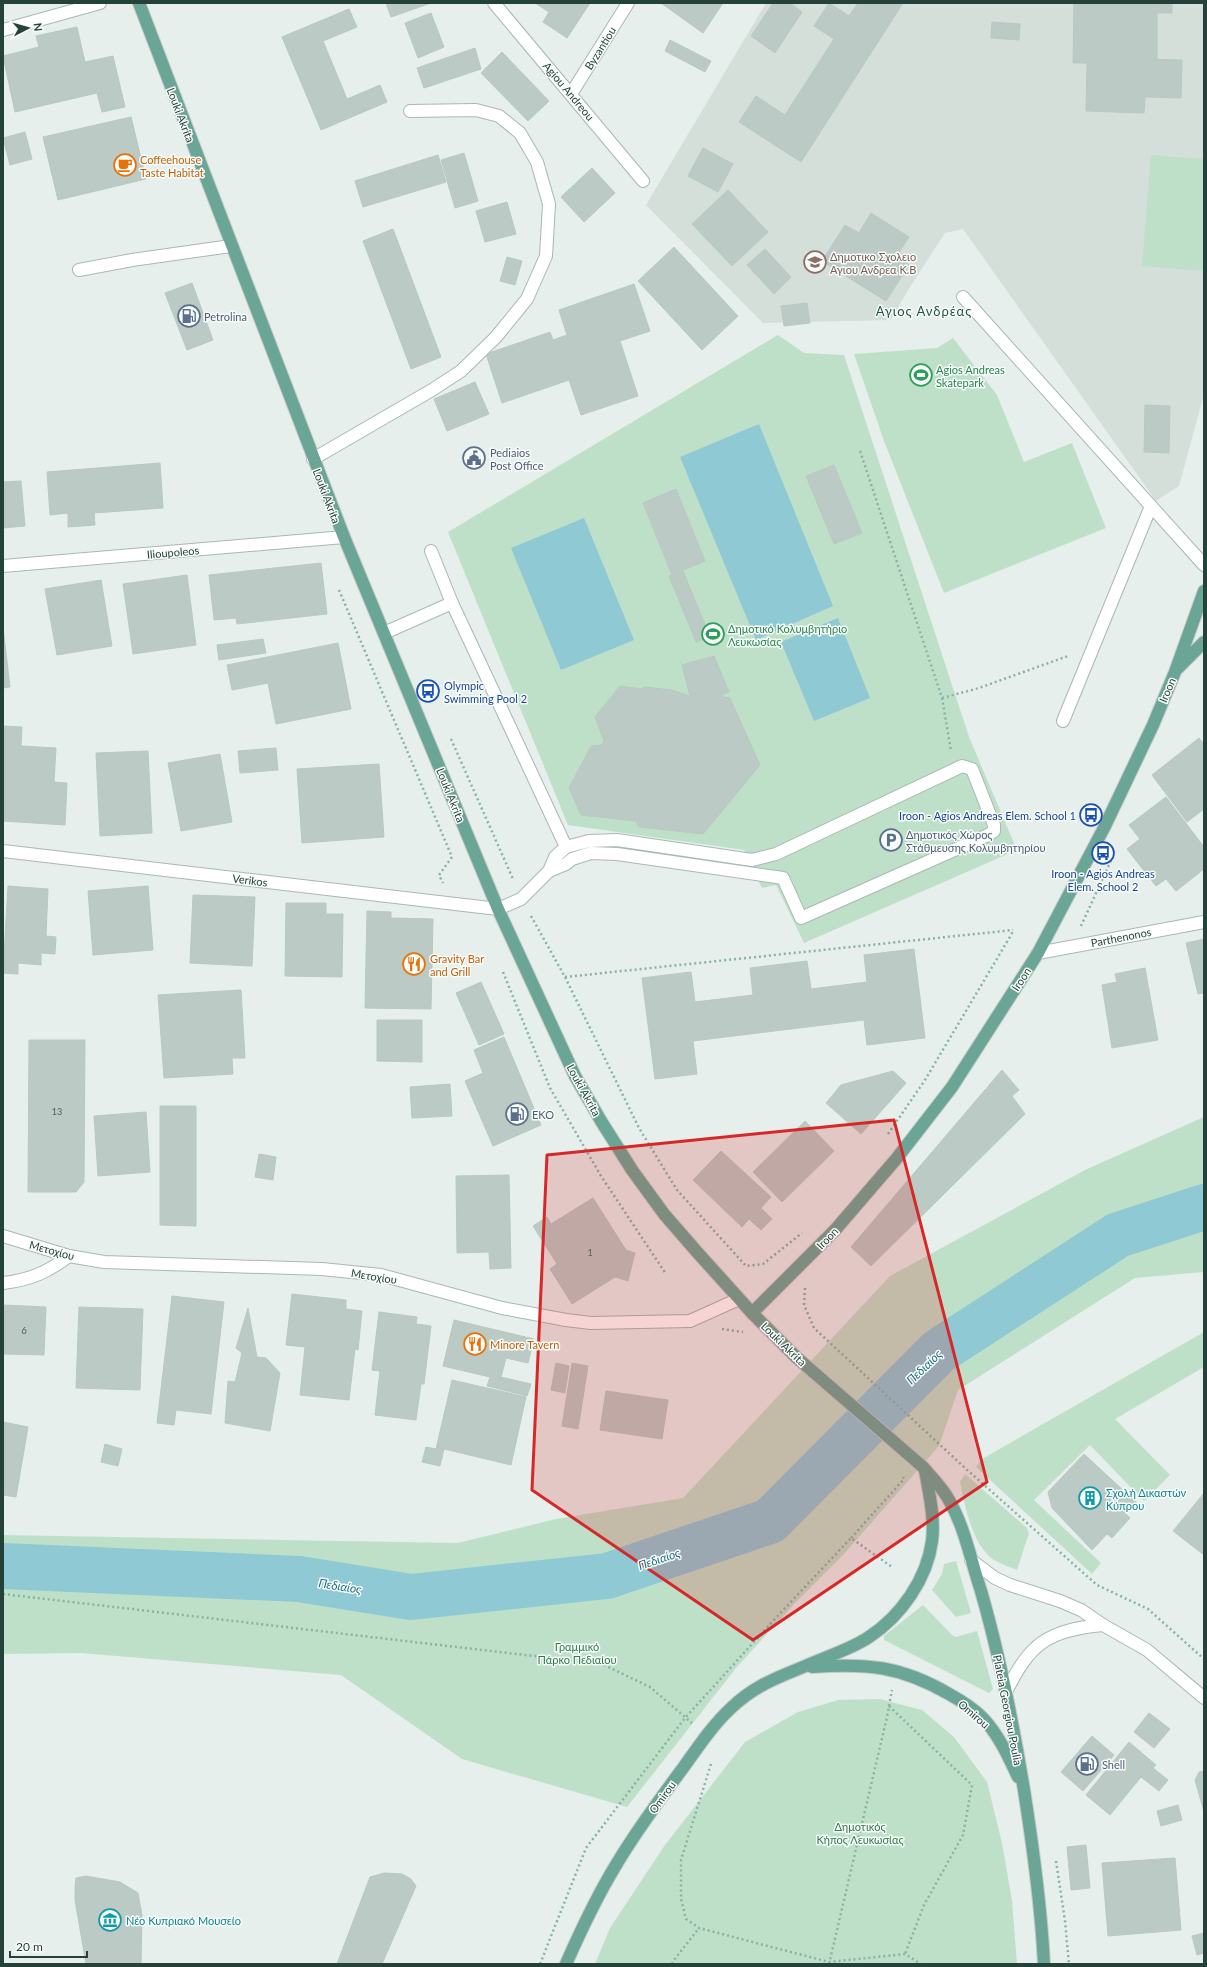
<svg xmlns="http://www.w3.org/2000/svg" width="1207" height="1967" viewBox="0 0 1207 1967" font-family="Lato,sans-serif">
<style>
.built{fill:#d4dfda}
.green{fill:#bfe0c8}
.water{fill:#8ec9d4}
.lines{fill:none;stroke-linecap:round;stroke-linejoin:round}
.river{stroke:#8ec9d4;stroke-width:46}
.building{fill:#bbcac4;stroke:#b8c9c2}
.minor-casing{stroke:#a8b8b2;stroke-width:14}
.major-casing{stroke:#c2cac8;stroke-width:14}
.path{stroke:#86b3a5;stroke-width:2.5;stroke-dasharray:2 3;stroke-linecap:butt}
.minor{stroke:#fff;stroke-width:12}
.major{stroke:#6aa596;stroke-width:12}
.marked{fill:#d62828;fill-opacity:0.2;stroke:#d62828;stroke-width:3;stroke-linejoin:round}
.labels{text-anchor:middle;dominant-baseline:central;stroke-width:3;stroke-linejoin:round;paint-order:stroke}
.number-label{font-size:9px;fill:#4a645c}
.street-label{font-size:11px;fill:#24423a;stroke:#f7fbf9}
.food-label{font-size:11px;fill:#c56008;stroke:#f7fbf9;text-anchor:start}
.education-label{font-size:11px;fill:#785e54;stroke:#f7fbf9;text-anchor:start}
.service-label{font-size:11px;fill:#4e5e75;stroke:#f7fbf9;text-anchor:start}
.leisure-label{font-size:11px;fill:#27864d;stroke:#f7fbf9;text-anchor:start}
.transit-label{font-size:11px;fill:#164399;stroke:#f7fbf9;text-anchor:start}
.culture-label{font-size:11px;fill:#0d838f;stroke:#f7fbf9;text-anchor:start}
.park-label{font-size:11px;fill:#2d7a4b;stroke:#f7fbf9}
.water-label{font-size:12px;font-style:italic;fill:#1c6f80;stroke:#f7fbf9}
.quarter-label{font-size:13px;letter-spacing:1px;fill:#1f5548;stroke:#f7fbf9}
</style>
<rect width="100%" height="100%" fill="#e6efeb"/>
<path class="built" d="M766,3H1204V394L1179,486L1156,501L963,229L945,233L908,290L891,320L763,323L646,205Z"/>
<g class="green">
<path d="M1151,155L1204,159V271L1142,266Z"/>
<path d="M778,335L804,353L844,355L969,737L1017,850L804,943L776,885L762,888L744,850L568,825L448,532Z"/>
<path d="M953,338L997,395L1024,462L1072,443L1106,528L944,593L884,441L854,354L937,348Z"/>
<path d="M1204,1117V1272L1135,1278L958,1390L939,1446L843,1555L796,1602L736,1668L627,1807L462,1759L341,1675L81,1653L3,1654V1535L458,1543L556,1519L683,1498L890,1276L1085,1170Z"/>
<path d="M1204,1332V1367L1115,1419L1170,1475L1144,1501L1090,1445L1034,1500L1101,1563L1092,1574L976,1467L982,1459Z"/>
<path d="M965,1474L1027,1528L1029,1533L1017,1570C1010,1567 1001,1564 994,1560C972,1545 965,1506 960,1482Z"/>
<path d="M956,1561L971,1613L956,1617L932,1590L942,1574L944,1564Z"/>
<path d="M923,1605L952,1635L956,1637L977,1631L993,1689L989,1693L884,1640V1636Z"/>
<path d="M880,1699L922,1710L954,1737L987,1782L1002,1843L1012,1901L1017,1964H595L610,1928L665,1845L745,1742L798,1712L838,1700Z"/>
</g>
<g class="water">
<path d="M759,424L833,606L756,640L680,457Z"/>
<path d="M584,518L634,640L561,670L511,548Z"/>
<path d="M838,618L870,698L814,721L781,642Z"/>
</g>
<g class="lines">
<path class="river" d="M3,1566L299,1579L411,1597L607,1576L770,1521L939,1351L1118,1235L1204,1207"/>
</g>
<g class="building">
<path d="M386,3H431L391,17Z"/>
<path d="M535,3H590L567,38L543,22L549,12Z"/>
<path d="M661,3H723L703,33Z"/>
<path d="M773,3H790L802,12L775,53L751,36Z"/>
<path d="M829,3L849,16L858,3H903L801,162L739,122L756,96L785,115L834,39L814,26Z"/>
<path d="M1074,3H1172V13H1157V59H1146L1182,60L1181,98L1145,97L1144,113L1086,111L1087,63H1073Z"/>
<path d="M349,9L357,27L323,41L347,99L380,85L387,102L321,130L282,37Z"/>
<path d="M431,13L444,47L418,58L405,23Z"/>
<path d="M992,22L1020,24L1019,40L991,38Z"/>
<path d="M77,27L85,62L113,56L125,107L102,112L97,93L15,112L3,56L39,47L36,36Z"/>
<path d="M670,40L711,61L705,72L665,51Z"/>
<path d="M475,48L481,69L424,88L417,68Z"/>
<path d="M502,52L549,101L528,121L481,73Z"/>
<path d="M131,117L146,179L58,200L43,137Z"/>
<path d="M25,132L32,159L10,165L3,138Z"/>
<path d="M703,148L733,164L718,192L688,176Z"/>
<path d="M464,153L478,201L455,208L441,160Z"/>
<path d="M438,155L446,182L363,207L355,181Z"/>
<path d="M592,168L615,193L584,222L561,197Z"/>
<path d="M728,190L768,232L732,266L692,224Z"/>
<path d="M507,202L516,234L485,242L476,211Z"/>
<path d="M871,213L909,237L896,257L909,265L886,301L822,261L845,225L859,233Z"/>
<path d="M393,229L441,357L411,369L363,241Z"/>
<path d="M674,247L738,316L702,350L638,281Z"/>
<path d="M765,249L791,277L774,294L747,265Z"/>
<path d="M507,257L522,261L515,285L500,281Z"/>
<path d="M192,283L213,340L187,350L165,293Z"/>
<path d="M634,284L650,331L620,341L638,396L581,415L569,380L502,403L486,354L550,332L553,340L567,335L559,310Z"/>
<path d="M807,303L810,323L784,326L781,306Z"/>
<path d="M475,382L489,414L447,431L434,399Z"/>
<path d="M1145,405L1170,406L1169,453L1144,452Z"/>
<path d="M160,463L163,508L94,513L95,525L68,527V513L50,515L47,472Z"/>
<path d="M834,465L862,533L834,544L806,476Z"/>
<path d="M21,481L25,526L3,528V482Z"/>
<path d="M676,489L705,561L672,575L643,503Z"/>
<path d="M321,563L327,614L237,624L236,618L214,620L209,575Z"/>
<path d="M683,571L710,637L696,642L669,576Z"/>
<path d="M187,575L196,645L133,654L123,584Z"/>
<path d="M101,580L112,646L57,655L45,589Z"/>
<path d="M3,627L10,687L3,688Z"/>
<path d="M263,639L266,653L219,660L217,645Z"/>
<path d="M338,643L351,709L276,724L268,683L232,690L227,665Z"/>
<path d="M714,656L729,692L723,694V697L730,698L760,765L703,834L639,827L636,821L581,815L569,788L591,746L602,745L604,741L595,717L620,686L642,689L644,687L672,690L690,696L682,665Z"/>
<path d="M3,726L22,727L21,746L56,748L54,782L67,783L65,825L3,821Z"/>
<path d="M1199,738L1204,744V809L1187,822L1152,775Z"/>
<path d="M276,748L278,770L240,773L238,751Z"/>
<path d="M148,751L152,833L100,836L96,753Z"/>
<path d="M220,754L232,822L181,831L168,763Z"/>
<path d="M379,764L384,837L302,843L297,769Z"/>
<path d="M1166,797L1204,847V869L1176,891L1166,879L1156,886L1127,849L1140,839L1129,825Z"/>
<path d="M8,886L48,889L46,936L56,937L55,954L41,953V965L18,963V974L3,973Z"/>
<path d="M148,886L153,950L93,955L88,891Z"/>
<path d="M193,895L255,897L252,966L190,963Z"/>
<path d="M286,903H326V914H343L342,977L285,976Z"/>
<path d="M367,911L391,912V918L433,919L431,1009L365,1008Z"/>
<path d="M1204,939V993L1198,994L1186,943Z"/>
<path d="M914,949L925,1038L867,1045L864,1020L693,1041L697,1074L655,1079L642,978L691,972L695,1002L753,995L750,968L807,961L811,989L867,982L864,955Z"/>
<path d="M1145,968L1158,1040L1112,1048L1102,985L1117,982L1115,974Z"/>
<path d="M481,982L504,1034L479,1045L456,993Z"/>
<path d="M241,990L245,1058H232L233,1074L164,1078L158,995Z"/>
<path d="M377,1020H422V1062L377,1061Z"/>
<path d="M504,1037L541,1125L493,1146L465,1081L483,1073L474,1050Z"/>
<path d="M29,1040H85L84,1182L76,1192H28Z"/>
<path d="M1002,1070L1019,1090L1012,1096L1025,1114L871,1266L851,1247Z"/>
<path d="M893,1071L906,1083L861,1134L826,1103L841,1085Z"/>
<path d="M450,1084L452,1116L412,1118L410,1087Z"/>
<path d="M160,1106H196V1226L160,1225Z"/>
<path d="M146,1112L150,1172L98,1176L94,1116Z"/>
<path d="M805,1121L834,1151L782,1202L753,1172Z"/>
<path d="M721,1151L771,1197L761,1208L772,1219L761,1230L749,1219L742,1227L693,1180Z"/>
<path d="M259,1154L276,1157L273,1180L255,1177Z"/>
<path d="M509,1175L511,1268L490,1269L489,1252L457,1253L456,1176Z"/>
<path d="M593,1198L626,1250L635,1253L628,1281L615,1277L572,1304L550,1269L557,1264L533,1226L547,1217L551,1224Z"/>
<path d="M292,1294L346,1300V1309L362,1311L358,1350L355,1349L349,1400L300,1395L305,1347L286,1345Z"/>
<path d="M172,1296L224,1302L211,1414L176,1410L174,1425L157,1423Z"/>
<path d="M3,1305L46,1307L44,1355L3,1354Z"/>
<path d="M79,1307L143,1309L140,1390L76,1388Z"/>
<path d="M248,1308L257,1357L266,1358L280,1373L270,1431L225,1423L228,1381L235,1382L242,1353L236,1348Z"/>
<path d="M379,1312L417,1317L416,1324L431,1326L424,1384H421L416,1420L375,1415L380,1371L372,1370Z"/>
<path d="M454,1320L534,1339L528,1363L506,1358L501,1377L531,1384L527,1396L487,1386L490,1377L443,1366Z"/>
<path d="M556,1363L569,1366L565,1393L551,1390Z"/>
<path d="M572,1363L588,1366L578,1429L562,1426Z"/>
<path d="M452,1380L526,1397L511,1465L444,1449L440,1466L422,1462L426,1447L436,1449Z"/>
<path d="M606,1391L668,1400L662,1439L600,1430Z"/>
<path d="M3,1422L28,1427L16,1497L3,1495Z"/>
<path d="M105,1444L122,1449L118,1466L101,1462Z"/>
<path d="M1084,1454L1138,1504L1125,1513L1130,1518L1112,1538L1107,1534L1092,1550L1052,1508L1048,1492Z"/>
<path d="M1204,1493V1555L1173,1531Z"/>
<path d="M1149,1713L1170,1729L1154,1748L1134,1732Z"/>
<path d="M1092,1736L1114,1755L1083,1791L1061,1772Z"/>
<path d="M1129,1742L1156,1765L1153,1768L1168,1780L1159,1791L1141,1777L1110,1815L1086,1795Z"/>
<path d="M1204,1771V1770V1812L1195,1780L1199,1772Z"/>
<path d="M1178,1805L1182,1820L1161,1826L1157,1811Z"/>
<path d="M1086,1845L1090,1888L1071,1890L1067,1847Z"/>
<path d="M1175,1858L1181,1930L1108,1936L1102,1863Z"/>
<path d="M384,1873L402,1874L411,1879L416,1886L382,1964H337L370,1877Z"/>
<path d="M86,1876L120,1882L138,1893L142,1915L141,1964H86L75,1900V1887L76,1878Z"/>
<path d="M1204,1933V1953L1197,1955L1192,1936Z"/>
</g>
<g class="lines">
<g class="minor-casing">
<g id="minor">
<path d="M494,3L643,181"/>
<path d="M3,30L100,3"/>
<path d="M571,94L628,3"/>
<path d="M79,270L132,260L231,246"/>
<path d="M963,297L1204,565"/>
<path d="M313,459L432,390L461,371L496,337L527,299L546,256L549,204L537,162L520,133L499,116L476,110L410,111"/>
<path d="M431,551L452,603L566,847"/>
<path d="M3,566L344,537"/>
<path d="M384,633L452,603"/>
<path d="M1063,721L1151,506"/>
<path d="M3,851L498,909L521,899L549,871L555,857L566,847L589,841L617,840L752,860L776,854L962,766L972,769L994,825V831L988,835L801,918L783,878L617,854L591,853L572,859L566,864L549,871"/>
<path d="M1038,953L1204,922"/>
<path d="M3,1236L69,1256L104,1262L322,1269L381,1275L502,1308L566,1320L591,1323L690,1321L739,1299"/>
<path d="M3,1283C30,1280 48,1272 69,1256"/>
<path d="M971,1560L995,1578L1010,1585L1060,1601L1081,1610L1103,1625L1147,1650L1204,1698"/>
<path d="M1006,1692C1030,1643 1048,1630 1103,1625"/>
</g>
</g>
<g class="major-casing">
<g id="major">
<path d="M139,3L344,537L498,909L575,1076L601,1121L632,1170L664,1214L697,1252L752,1313L796,1357L923,1467C932,1478 942,1487 949,1500C965,1528 971,1561 981,1591C1000,1657 1013,1723 1024,1790C1033,1847 1041,1906 1044,1964"/>
<path d="M1178,668L1204,642"/>
<path d="M752,1313L835,1230L897,1158L952,1087L1038,953L1105,826L1153,725L1175,672L1204,591"/>
<path d="M812,1667C867,1663 901,1666 949,1694C963,1702 978,1711 988,1724C1001,1740 1009,1758 1018,1777"/>
<path d="M566,1964C581,1930 597,1896 616,1865C636,1831 660,1799 683,1768C698,1747 712,1726 730,1709C757,1683 782,1676 815,1662C833,1654 853,1648 869,1637C901,1616 927,1579 932,1541C935,1518 929,1493 925,1470"/>
</g>
</g>
<g class="path">
<path d="M860,451L942,698L951,751"/>
<path d="M339,590L452,857L439,875L443,883"/>
<path d="M942,698L979,688L1068,656"/>
<path d="M451,739L513,879"/>
<path d="M531,916L565,977L639,1128L677,1190L746,1266L763,1264L802,1233"/>
<path d="M1081,926L1113,856"/>
<path d="M503,972L550,1088L601,1176L666,1274"/>
<path d="M565,977L1013,930"/>
<path d="M888,1134L925,1080L1014,930"/>
<path d="M805,1288L804,1305L814,1328L965,1468L1097,1585L1148,1609L1204,1659"/>
<path d="M722,1329L743,1332"/>
<path d="M851,1538L904,1479L903,1477"/>
<path d="M3,1594L602,1664L650,1687L692,1723"/>
<path d="M889,1706L972,1785L963,1835L924,1905L905,1954"/>
<path d="M711,1764L681,1860V1899L686,1919L699,1928L829,1962L905,1954L921,1964"/>
<path d="M1056,1861L1065,1921L1069,1964"/>
<path d="M540,1964L586,1848L685,1718L772,1622L851,1538L892,1567"/>
<path d="M672,1964L674,1960L699,1928"/>
<path d="M829,1964L887,1717L892,1690"/>
</g>
<use href="#minor" class="minor"/>
<use href="#major" class="major"/>
</g>
<path class="marked" d="M894,1120L987,1482L753,1640L532,1490L547,1155Z"/>
<defs>
<g id="cafe-ring" transform="scale(1.15)"><circle r="9.5" fill="#f7fbf9" stroke="#e8710a" stroke-width="1.5"/><path d="M-5.5-4.5H6V0H3Q3 3.5 0 3.5H-2.5Q-5.5 3.5-5.5 0ZM3-3.2v2h1.7v-2ZM-6 4.5H4V6H-6Z" fill="#e8710a"/></g>
<g id="school-ring" transform="scale(1.15)"><circle r="9.5" fill="#f7fbf9" stroke="#8d6e63" stroke-width="1.5"/><path d="M0-5L7-2L0 1L-7-2ZM-4 1L0 2.5L4 1V4Q0 6-4 4Z" fill="#8d6e63"/></g>
<g id="fuel-ring" transform="scale(1.15)"><circle r="9.5" fill="#f7fbf9" stroke="#5c6f8a" stroke-width="1.5"/><path d="M-5.5-6h7V0h2V4h1.3V-2.5L3-4.5l.8-.8L6-3V5H2.5V1h-1V6h-7ZM-4.2-4.7v3.2H.2V-4.7Z" fill="#5c6f8a"/></g>
<g id="stadium-ring" transform="scale(1.15)"><circle r="9.5" fill="#f7fbf9" stroke="#2e9e5b" stroke-width="1.5"/><path d="M0-5a6.5 5 0 1 0 0 10a6.5 5 0 1 0 0-10ZM-3.5-1.8h7v3.6h-7Z" fill="#2e9e5b"/></g>
<g id="civic-ring" transform="scale(1.15)"><circle r="9.5" fill="#f7fbf9" stroke="#5c6f8a" stroke-width="1.5"/><path d="M-.6-6.5H3V-4.5H.6V-3L4-1V1h2V6H-6V1h2V-1L-.6-3ZM-1.2 2.5V6h2.4V2.5Z" fill="#5c6f8a"/></g>
<g id="bus-ring" transform="scale(1.15)"><circle r="9.5" fill="#f7fbf9" stroke="#1a4fb4" stroke-width="1.5"/><path d="M-5-6H5V4H4V6H2V4H-2V6H-4V4H-5ZM-3.5-4V0h7V-4ZM-3.5 1.2v1.5H-2V1.2ZM2 1.2v1.5H3.5V1.2Z" fill="#1a4fb4"/></g>
<g id="parking-ring" transform="scale(1.15)"><circle r="9.5" fill="#f7fbf9" stroke="#5c6f8a" stroke-width="1.5"/><path d="M-3.5-5.5H1a3.5 3.5 0 0 1 0 7H-1V5.5H-3.5ZM-1-3.4V-.6H.8a1.4 1.4 0 0 0 0-2.8Z" fill="#5c6f8a"/></g>
<g id="restaurant-ring" transform="scale(1.15)"><circle r="9.5" fill="#f7fbf9" stroke="#e8710a" stroke-width="1.5"/><path d="M-5-6h1v4h1v-4h1v4h1v-4h1v5L-1.5 .5V6h-2V.5L-5-1ZM5-6V6H3V1.5H1.5Q1.5-4 5-6Z" fill="#e8710a"/></g>
<g id="building-ring" transform="scale(1.15)"><circle r="9.5" fill="#f7fbf9" stroke="#0f9aa8" stroke-width="1.5"/><path d="M-4-6H4V6H1V3H-1V6H-4ZM-2.5-4.3h1.7v1.8h-1.7ZM.8-4.3h1.7v1.8H.8ZM-2.5-1h1.7V.8h-1.7ZM.8-1h1.7V.8H.8Z" fill="#0f9aa8"/></g>
<g id="museum-ring" transform="scale(1.15)"><circle r="9.5" fill="#f7fbf9" stroke="#0f9aa8" stroke-width="1.5"/><path d="M0-6L6-3V-2H-6V-3ZM-5-1h2V3h-2ZM-1-1h2V3h-2ZM3-1h2V3H3ZM-6 4H6V6H-6Z" fill="#0f9aa8"/></g>
</defs>
<g fill-rule="evenodd">
<use href="#cafe-ring" x="125" y="165"/>
<use href="#school-ring" x="815" y="262"/>
<use href="#fuel-ring" x="189" y="316"/>
<use href="#stadium-ring" x="921" y="375"/>
<use href="#civic-ring" x="474" y="458"/>
<use href="#stadium-ring" x="713" y="634"/>
<use href="#bus-ring" x="428" y="691"/>
<use href="#bus-ring" x="1091" y="815"/>
<use href="#parking-ring" x="891" y="840"/>
<use href="#bus-ring" x="1103" y="853"/>
<use href="#restaurant-ring" x="414" y="964"/>
<use href="#fuel-ring" x="517" y="1114"/>
<use href="#restaurant-ring" x="475" y="1344"/>
<use href="#building-ring" x="1090" y="1498"/>
<use href="#fuel-ring" x="1087" y="1764"/>
<use href="#museum-ring" x="110" y="1920"/>
</g>
<g class="labels">
<g class="number-label">
<text x="57" y="1111">13</text>
<text x="590" y="1252">1</text>
<text x="24" y="1330">6</text>
</g>
<g class="street-label">
<text transform="translate(600 48) rotate(-58)">Byzantiou</text>
<text transform="translate(569 91) rotate(50)">Agiou Andreou</text>
<text transform="translate(181 115) rotate(69)">Louki Akrita</text>
<text transform="translate(327 496) rotate(69)">Louki Akrita</text>
<text transform="translate(173 552) rotate(-5)">Ilioupoleos</text>
<text transform="translate(1167 690) rotate(-67)">Iroon</text>
<text transform="translate(451 795) rotate(68)">Louki Akrita</text>
<text transform="translate(250 880) rotate(7)">Verikos</text>
<text transform="translate(1121 937) rotate(-11)">Parthenonos</text>
<text transform="translate(1021 979) rotate(-57)">Iroon</text>
<text transform="translate(584 1090) rotate(61)">Louki Akrita</text>
<text transform="translate(827 1238) rotate(-46)">Iroon</text>
<text transform="translate(52 1250) rotate(15)">Μετοχίου</text>
<text transform="translate(374 1276) rotate(9)">Μετοχίου</text>
<text transform="translate(784 1344) rotate(44)">Louki Akrita</text>
<text transform="translate(1008 1710) rotate(79)">Plateia Georgiou Poulia</text>
<text transform="translate(974 1714) rotate(41)">Omirou</text>
<text transform="translate(662 1797) rotate(-54)">Omirou</text>
</g>
<g class="food-label">
<text x="140" y="159">Coffeehouse<tspan x="140" dy="13">Taste Habitat</tspan></text>
<text x="430" y="958">Gravity Bar<tspan x="430" dy="13">and Grill</tspan></text>
<text x="490" y="1344">Minore Tavern</text>
</g>
<g class="education-label">
<text x="830" y="256">Δημοτικο Σχολειο<tspan x="830" dy="13">Αγιου Ανδρεα Κ.Β</tspan></text>
</g>
<g class="service-label">
<text x="204" y="316">Petrolina</text>
<text x="490" y="452">Pediaios<tspan x="490" dy="13">Post Office</tspan></text>
<text x="906" y="834">Δημοτικός Χώρος<tspan x="906" dy="13">Στάθμευσης Κολυμβητηρίου</tspan></text>
<text x="532" y="1114">EKO</text>
<text x="1102" y="1764">Shell</text>
</g>
<g class="leisure-label">
<text x="936" y="369">Agios Andreas<tspan x="936" dy="13">Skatepark</tspan></text>
<text x="728" y="628">Δημοτικό Κολυμβητήριο<tspan x="728" dy="13">Λευκωσίας</tspan></text>
</g>
<g class="transit-label">
<text x="444" y="685">Olympic<tspan x="444" dy="13">Swimming Pool 2</tspan></text>
<text x="1076" y="815" text-anchor="end">Iroon - Agios Andreas Elem. School 1</text>
<text x="1103" y="873" text-anchor="middle">Iroon - Agios Andreas<tspan x="1103" dy="13">Elem. School 2</tspan></text>
</g>
<g class="culture-label">
<text x="1106" y="1492">Σχολή Δικαστών<tspan x="1106" dy="13">Κύπρου</tspan></text>
<text x="126" y="1920">Νέο Κυπριακό Μουσείο</text>
</g>
<g class="park-label">
<text x="577" y="1646">Γραμμικό<tspan x="577" dy="13">Πάρκο Πεδιαίου</tspan></text>
<text x="860" y="1826">Δημοτικός<tspan x="860" dy="13">Κήπος Λευκωσίας</tspan></text>
</g>
<g class="water-label">
<text transform="translate(924 1367) rotate(-44)">Πεδιαίος</text>
<text transform="translate(659 1559) rotate(-19)">Πεδιαίος</text>
<text transform="translate(340 1586) rotate(9)">Πεδιαίος</text>
</g>
<g class="quarter-label">
<text x="924" y="311">Αγιος Ανδρέας</text>
</g>
</g>
<rect width="1207" height="1967" fill="none" stroke="#24423a" stroke-width="8"/>
<g transform="translate(28 28) rotate(84)" stroke="#f7fbf9" stroke-width="3" paint-order="stroke">
<path d="M0-3L7 15L0 10L-7 15Z" fill="#24423a"/>
<text y="-6" font-size="11" font-weight="bold" text-anchor="middle" fill="#24423a">N</text>
</g>
<path d="M10 1951v6h77v-6" fill="none" stroke="#24423a" stroke-width="2"/>
<text x="16" y="1951" font-size="12" fill="#24423a" stroke="#f7fbf9" stroke-width="3" paint-order="stroke">20 m</text>
</svg>
